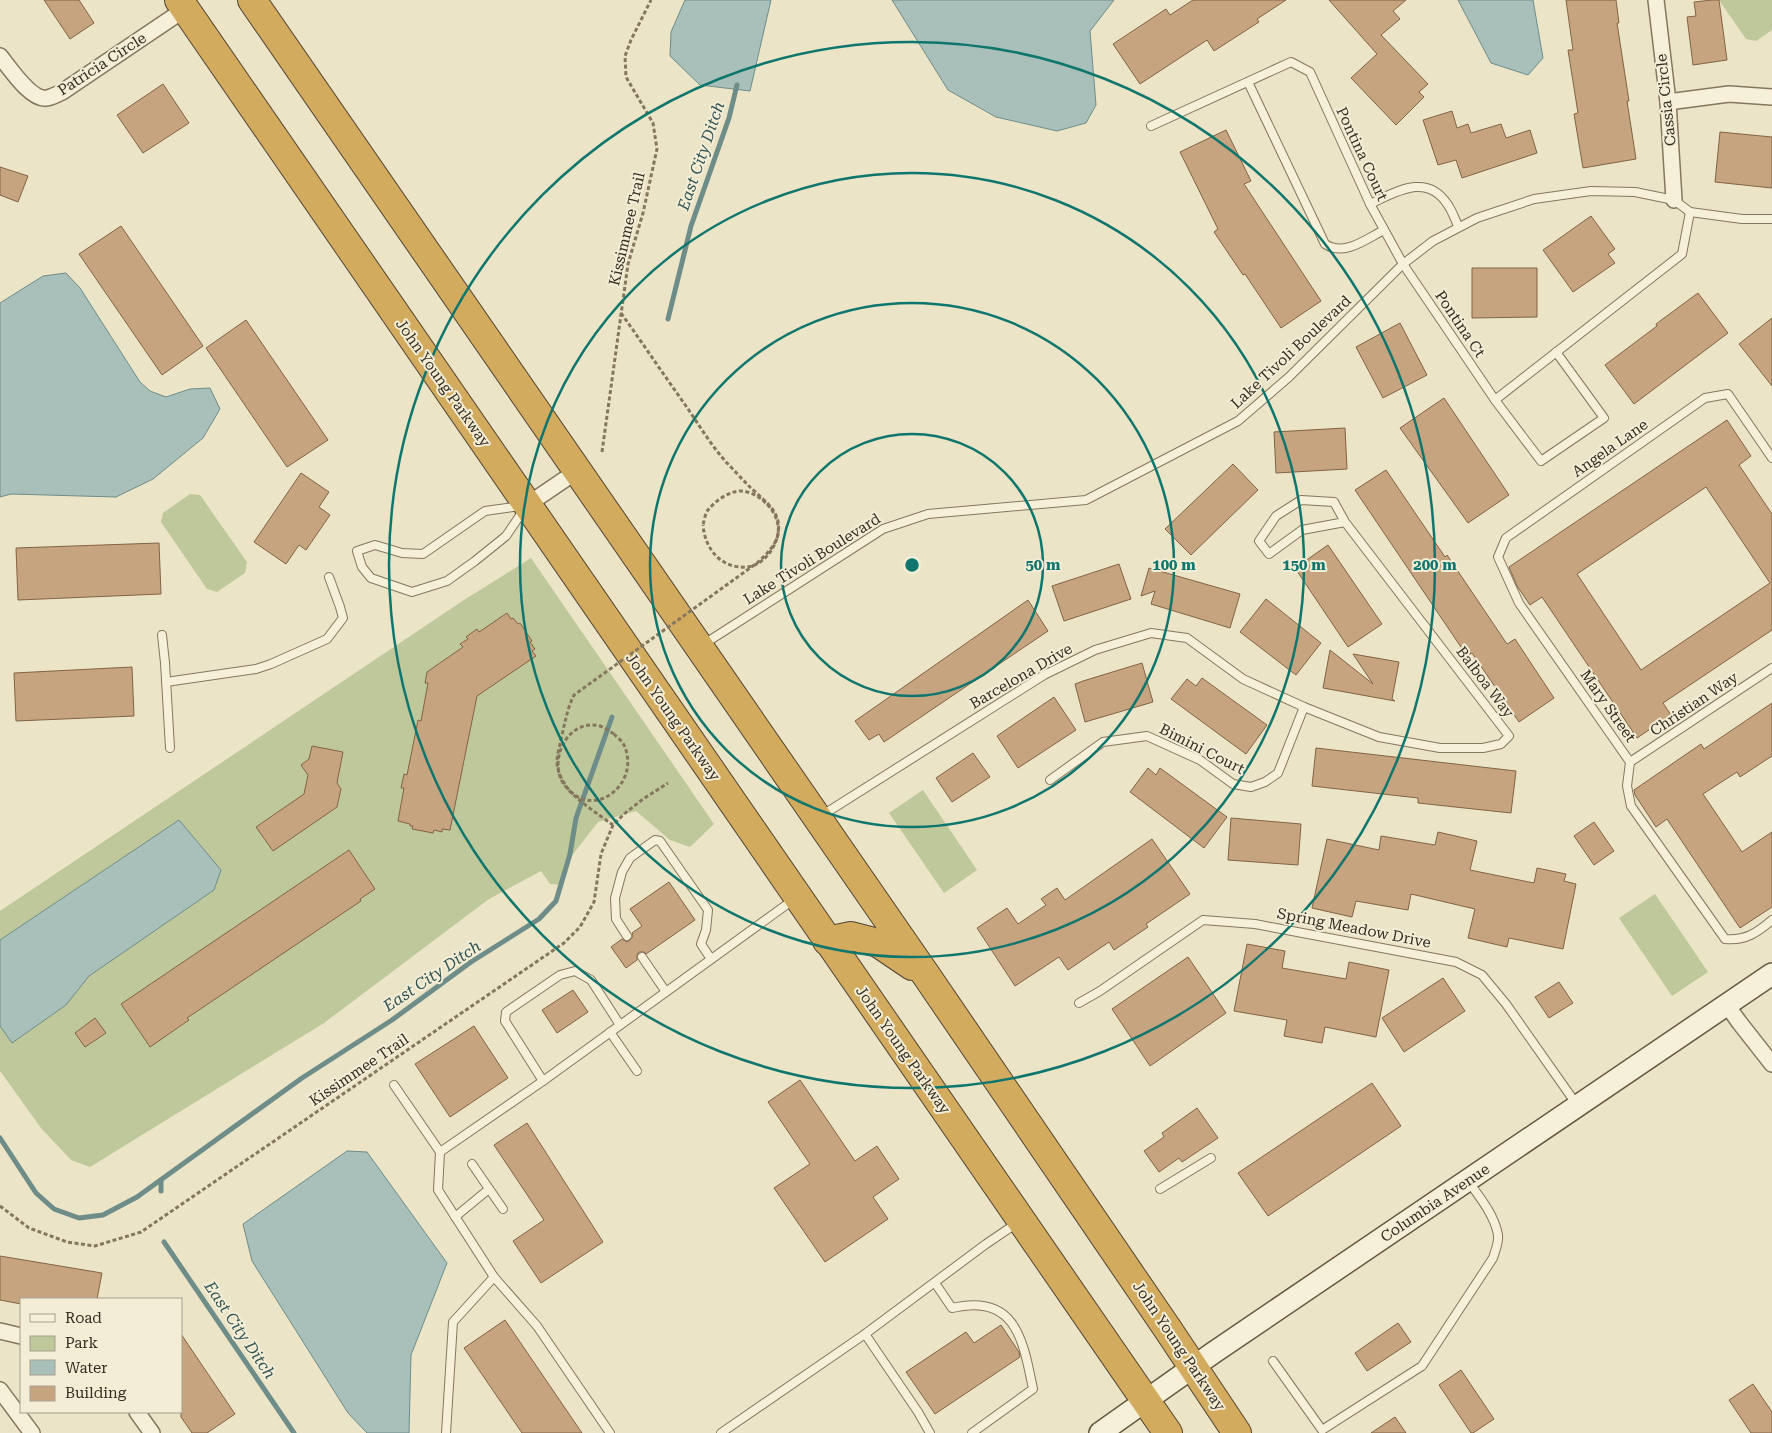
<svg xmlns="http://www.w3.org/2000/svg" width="1772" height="1433" viewBox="0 0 1772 1433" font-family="'Roboto Serif',serif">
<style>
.green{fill:#bfc89b}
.water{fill:#a8bfba;stroke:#6f8d88}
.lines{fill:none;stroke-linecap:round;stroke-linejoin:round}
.stream{stroke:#6f8d88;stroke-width:5}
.building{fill:#c6a480;stroke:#826345;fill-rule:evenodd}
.lane-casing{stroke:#85765e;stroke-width:10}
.street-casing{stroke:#85765e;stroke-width:18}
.secondary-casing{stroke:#675841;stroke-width:24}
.highway-casing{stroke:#534431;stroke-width:30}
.path{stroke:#85765e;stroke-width:3;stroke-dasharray:4 2.5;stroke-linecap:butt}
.lane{stroke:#f6f0d9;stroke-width:8}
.street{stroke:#f6f0d9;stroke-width:15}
.secondary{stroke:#f6f0d9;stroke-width:21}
.highway{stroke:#d3ab5f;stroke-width:28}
.path-bridge{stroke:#85765e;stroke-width:3;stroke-dasharray:4 2.5;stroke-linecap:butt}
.ring{fill:none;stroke:#0f766e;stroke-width:2.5}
.labels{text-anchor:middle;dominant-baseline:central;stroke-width:4;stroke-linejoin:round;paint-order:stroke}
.street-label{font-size:15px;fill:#362d20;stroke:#f3edd6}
.water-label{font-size:16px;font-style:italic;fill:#315455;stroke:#f3edd6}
.centre{fill:#0f766e;stroke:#f3edd6;stroke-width:2.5}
.ring-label{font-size:15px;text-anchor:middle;font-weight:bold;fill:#0f766e;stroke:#f3edd6;stroke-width:4;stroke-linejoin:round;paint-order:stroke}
</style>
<rect width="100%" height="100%" fill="#ebe4c7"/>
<g class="green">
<path d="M1719,0H1772V30L1756,41L1746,39Z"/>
<path d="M190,494L200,495L247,562L245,573L217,592L207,589L161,522L163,513Z"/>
<path d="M531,558L714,824L690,847L670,840L636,811L598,822L570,858L561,885L550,884L541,871L489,899L324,1023L90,1167L71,1160L41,1128L0,1071V911L464,600Z"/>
<path d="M923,790L977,870L944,893L889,813Z"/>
<path d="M1655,894L1708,972L1672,996L1619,918Z"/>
</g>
<g class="water">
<path d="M685,0H771L750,91L700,85L670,56L671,32Z"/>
<path d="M892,0H1114L1090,31L1096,105L1086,123L1057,131L996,117L948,90Z"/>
<path d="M1458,0H1533L1543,58L1528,75L1491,63Z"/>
<path d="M66,273L80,288L140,382L150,391L166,397L190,389L210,388L220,409L203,438L153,479L116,497L11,494L0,497V303L43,276Z"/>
<path d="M179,820L221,870L214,890L89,976L66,1005L12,1043L0,1026V940Z"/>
<path d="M347,1151L367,1152L447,1263L411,1355L409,1433H367L348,1413L252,1261L243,1224Z"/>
</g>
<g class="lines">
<g class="stream">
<path d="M668,319L691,226L729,118L737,85"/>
<path d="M0,1138L36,1193L54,1209L79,1218L103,1215L137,1197L302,1078L392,1020L471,962L539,919L556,901L570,854L576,818L612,717"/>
<path d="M161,1180V1191"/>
<path d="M164,1242L294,1433"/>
</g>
</g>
<g class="building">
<path d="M44,0H79L94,23L70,39Z"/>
<path d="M1193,0H1286L1257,19L1259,22L1214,51L1207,40L1140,84L1113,44L1166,9L1170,15Z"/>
<path d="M1329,0H1406L1393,11L1400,19L1381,35L1428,84L1419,92L1424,97L1396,125L1351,78L1377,54Z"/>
<path d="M1566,0H1616L1619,23H1617L1629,101H1627L1636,159L1583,168L1574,114L1578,113L1568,50H1573Z"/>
<path d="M1712,0H1719L1727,60L1693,65L1687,17L1696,16L1694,2Z"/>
<path d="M163,84L189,123L143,153L117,115Z"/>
<path d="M1452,111L1457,128L1468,124L1471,133L1501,124L1506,138L1530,130L1537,153L1462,178L1456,160L1438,165L1423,120Z"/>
<path d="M1226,130L1251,181L1244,184L1321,301L1281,328L1245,274L1243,275L1214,232L1218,229L1180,152Z"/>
<path d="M1720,132L1772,137V188L1715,182Z"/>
<path d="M0,167L28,176L18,202L0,195Z"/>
<path d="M1591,216L1615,249L1608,254L1615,263L1573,292L1543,250Z"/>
<path d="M121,226L203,346L162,375L79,254Z"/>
<path d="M1472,268H1537V317L1472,318Z"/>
<path d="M1698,293L1728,333L1634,404L1605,365L1657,326L1656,324Z"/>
<path d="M1772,318V386L1739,344Z"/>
<path d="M246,320L328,440L287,467L206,348Z"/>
<path d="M1400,323L1427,375L1383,398L1356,347Z"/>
<path d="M1444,398L1509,495L1468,523L1400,428Z"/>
<path d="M1727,420L1751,456L1739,465L1772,514V630L1663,703L1671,715L1637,738L1542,597L1530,605L1517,586L1509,567ZM1706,487L1770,583L1641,670L1577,574Z"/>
<path d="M1345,428L1347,469L1276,473L1274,432Z"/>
<path d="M1233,464L1258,490L1191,555L1165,529Z"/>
<path d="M1386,470L1445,557L1447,555L1507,644L1515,639L1554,698L1519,722L1472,653L1467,656L1355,490Z"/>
<path d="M301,473L329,492L319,507L330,515L306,550L299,545L286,564L254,542Z"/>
<path d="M159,543L161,594L18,600L16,548Z"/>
<path d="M1328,545L1382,624L1348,647L1295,568Z"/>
<path d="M1119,564L1131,599L1064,621L1052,586Z"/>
<path d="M1149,568L1240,594L1230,628L1151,604L1155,591L1141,596Z"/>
<path d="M1266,599L1321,643L1296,675L1240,632Z"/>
<path d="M1028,600L1048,631L884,742L879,734L869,740L855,721Z"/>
<path d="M507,613L511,619L513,618L518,624L520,623L532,641L530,642L535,649L532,651L536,656L477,696L450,830L442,829V832L434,830L433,833L412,829L413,826H410V824L398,821L404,788H401L404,774L407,775L418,720L421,721L428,683H425L427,672L463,647L460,644L468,639L466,637L477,629L479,632Z"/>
<path d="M1330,650L1373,684L1353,654L1399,662L1392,699L1395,701L1323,688Z"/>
<path d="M1142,663L1153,702L1085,722L1075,684L1083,681Z"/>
<path d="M132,667L134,716L16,721L14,673Z"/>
<path d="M1202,678L1267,725L1246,754L1171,699L1187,679L1196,686Z"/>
<path d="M1054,697L1076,730L1018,768L997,736Z"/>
<path d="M1772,703V756L1740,777L1737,772L1703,794L1742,852L1772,832V907L1740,928L1667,819L1656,827L1635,795L1634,790L1701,744L1704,749Z"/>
<path d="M312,746L343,752L337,783L341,789L337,807L273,851L256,827L304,794L308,775L301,765L309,759Z"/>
<path d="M1316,748L1516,771L1511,813L1418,803V798L1312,786Z"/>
<path d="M973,753L990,777L952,802L936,778Z"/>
<path d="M1148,768L1156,775L1160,768L1227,817L1204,848L1130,792Z"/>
<path d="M1231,818L1301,824L1298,865L1228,860Z"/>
<path d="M1594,822L1614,851L1594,865L1574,836Z"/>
<path d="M1438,832L1477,841L1470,870L1534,883L1537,868L1566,874L1564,881L1576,884L1563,949L1509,938L1507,947L1468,938L1475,909L1411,894L1408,910L1356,901L1352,917L1312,908L1327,839L1379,850L1381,836L1435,845Z"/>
<path d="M1152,839L1190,894L1146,924L1148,927L1114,950L1109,942L1068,970L1059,957L1015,986L977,928L1007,908L1018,924L1046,905L1041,899L1057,888L1065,900Z"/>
<path d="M349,850L375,889L360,899L361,901L187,1018L189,1020L150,1047L121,1004Z"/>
<path d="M669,882L695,920L646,954L644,952H639L637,955V960L626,968L611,947L622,939L627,942L630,940L633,936L632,933L642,926L630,909Z"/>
<path d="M1247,944L1285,951L1282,968L1346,979L1349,962L1389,970L1376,1037L1325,1027L1322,1043L1284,1036L1287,1020L1234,1011Z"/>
<path d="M1188,957L1226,1013L1150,1066L1112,1009Z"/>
<path d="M1443,978L1465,1011L1404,1052L1382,1018Z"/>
<path d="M1559,982L1573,1003L1549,1018L1535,997Z"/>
<path d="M573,990L588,1012L557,1033L542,1010Z"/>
<path d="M95,1018L106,1033L85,1047L75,1033Z"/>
<path d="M474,1026L508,1078L450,1117L415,1064Z"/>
<path d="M800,1080L855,1161L877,1146L899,1179L873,1197L888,1219L825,1262L774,1188L810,1164L768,1102Z"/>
<path d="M1372,1083L1401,1126L1268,1216L1238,1173Z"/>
<path d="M1197,1108L1218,1138L1182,1162L1179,1158L1159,1172L1144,1151L1164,1137L1162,1133Z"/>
<path d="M527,1123L603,1242L541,1283L513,1241L544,1220L494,1145Z"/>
<path d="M0,1256L102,1273L97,1299H21V1304L0,1300Z"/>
<path d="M505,1320L582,1433H522L464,1348Z"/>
<path d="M1398,1323L1411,1342L1367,1371L1355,1353Z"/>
<path d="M1001,1325L1019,1352L1020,1357L935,1414L906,1372L966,1332L974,1343Z"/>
<path d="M181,1334L235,1414L207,1433H192L181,1417Z"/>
<path d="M1461,1370L1494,1419L1473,1433H1471L1439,1385Z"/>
<path d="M1753,1384L1772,1412V1433H1751L1729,1400Z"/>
<path d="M1395,1417L1406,1433H1371Z"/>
</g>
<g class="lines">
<g class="lane-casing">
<g id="lane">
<path d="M1248,82L1325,244C1344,257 1366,239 1384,230"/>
<path d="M1151,126L1291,62L1310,72L1370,204L1403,264L1495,400L1541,461L1604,418L1556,352"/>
<path d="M1370,204C1396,192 1427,172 1448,205C1452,211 1455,219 1458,226"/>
<path d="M1495,400L1682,254L1690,212"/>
<path d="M1772,458L1728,394L1705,398L1506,538L1498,557L1519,603L1630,762L1627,786L1631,806L1725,939C1745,941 1757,933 1772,920"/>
<path d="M527,505L506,536L475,561L447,581L412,592L371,578L362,567L357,551L375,545L402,553L423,554L485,511Z"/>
<path d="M162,635L165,663L170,748"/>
<path d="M704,644L883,529L928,514L1086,500L1238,421L1289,377L1403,264L1433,241L1477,218L1534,199L1591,191L1635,192L1674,200L1690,212L1742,219H1772"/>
<path d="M166,682L256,669L271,664L327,639L343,618L340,607L329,577"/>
<path d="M1630,762L1772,668"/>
<path d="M1050,780L1103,742L1147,736L1200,760L1233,784L1251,787L1265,782L1278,773L1304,707"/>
<path d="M821,816L1044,675L1095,650L1151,633L1187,638L1243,679L1304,707L1379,737L1440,748H1483L1501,744L1509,736L1345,522L1334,502L1301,500L1276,516L1259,541L1269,554L1302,530L1345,522"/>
<path d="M627,936L616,919L615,898L622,872L630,858L655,840L660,841L708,910L706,930L701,944L711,959"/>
<path d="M642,957L666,992"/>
<path d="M1079,1003L1100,991L1203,920L1255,924L1456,962L1482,975L1506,1004L1577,1105"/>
<path d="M610,1032L637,1071"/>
<path d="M543,1081L505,1021L506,1012L560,975L575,971L591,980L620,1025"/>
<path d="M394,1085L440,1152"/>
<path d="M472,1164L503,1209"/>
<path d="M1160,1189L1211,1158"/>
<path d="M455,1217L489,1189"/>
<path d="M935,1283L952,1308C1016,1293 1023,1340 1033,1389L972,1433"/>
<path d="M865,1334L918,1412L930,1433"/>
<path d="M1273,1361L1322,1430L1422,1366L1493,1258C1495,1251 1499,1243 1498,1235C1495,1216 1479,1196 1468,1181"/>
<path d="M446,1433L453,1322L494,1277"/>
<path d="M610,1433L537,1326L494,1277L438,1190L440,1152L543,1081L793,900"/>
<path d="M721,1433L865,1334L986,1244L1017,1223"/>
</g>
</g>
<g class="street-casing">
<g id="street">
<path d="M1656,0L1668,102L1674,200"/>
<path d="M0,56C9,67 31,101 47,98C52,97 58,94 62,92L185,9"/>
<path d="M1668,102L1729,94L1772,97"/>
<path d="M527,505L577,471"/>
<path d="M1727,1005L1739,1022L1772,1064"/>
<path d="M0,1331L21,1336"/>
<path d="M0,1390L32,1433"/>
<path d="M137,1412L152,1433"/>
</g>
</g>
<g class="secondary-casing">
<path id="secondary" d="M1100,1433L1213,1353L1772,974"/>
</g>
<g class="highway-casing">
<g id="highway">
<path d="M179,0L1168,1433"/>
<path d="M252,0L926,975L1167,1328L1237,1433"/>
<path d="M827,941L851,936L878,943L912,966"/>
</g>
</g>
<g class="path">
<path d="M621,313C643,344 664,375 686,406C699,425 711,445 726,462C733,469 740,477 747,484C757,495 775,506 778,521C782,539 767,565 747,567C721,569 705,549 703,525"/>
<path d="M602,452L628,264L643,213L657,149L653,123L626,77L625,56L631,40L651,0"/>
<path d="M613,825C598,814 573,798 563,783C548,758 569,718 600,726C605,728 610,731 614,734"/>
<path d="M0,1206L29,1228L67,1242L95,1246L141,1232L564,943L580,927L594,902L601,854L613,825L624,814L643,799L668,783"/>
</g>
<use href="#lane" class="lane"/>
<use href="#street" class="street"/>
<use href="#secondary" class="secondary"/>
<use href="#highway" class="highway"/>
<path class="path-bridge" d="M614,734C617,737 622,741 624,745C642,785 591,822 566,786C561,778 557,771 557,761C557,754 560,746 561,739C565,723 567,709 574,695L757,563C765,556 773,548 777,538C784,517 762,492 741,491C729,491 715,501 708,510C705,514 704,521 703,525"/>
</g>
<g class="ring">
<circle cx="912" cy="565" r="131"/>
<circle cx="912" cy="565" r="262"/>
<circle cx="912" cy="565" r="392"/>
<circle cx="912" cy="565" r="523"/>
</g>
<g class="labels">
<g class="street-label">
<text transform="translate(102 64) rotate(-33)">Patricia Circle</text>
<text transform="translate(1666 100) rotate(-96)">Cassia Circle</text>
<text transform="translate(1362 154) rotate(65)">Pontina Court</text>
<text transform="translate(627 229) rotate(-77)">Kissimmee Trail</text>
<text transform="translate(1460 324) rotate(56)">Pontina Ct</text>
<text transform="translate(1291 352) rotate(-43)">Lake Tivoli Boulevard</text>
<text transform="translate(443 383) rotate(55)">John Young Parkway</text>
<text transform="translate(1610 448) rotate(-35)">Angela Lane</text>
<text transform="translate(812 559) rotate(-32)">Lake Tivoli Boulevard</text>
<text transform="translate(1021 676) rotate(-30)">Barcelona Drive</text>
<text transform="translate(1485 682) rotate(53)">Balboa Way</text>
<text transform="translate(1694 704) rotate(-34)">Christian Way</text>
<text transform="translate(1608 706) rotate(55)">Mary Street</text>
<text transform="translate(673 717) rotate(55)">John Young Parkway</text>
<text transform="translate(1202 749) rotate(27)">Bimini Court</text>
<text transform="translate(1354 928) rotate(11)">Spring Meadow Drive</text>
<text transform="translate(903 1050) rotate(55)">John Young Parkway</text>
<text transform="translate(359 1070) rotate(-34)">Kissimmee Trail</text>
<text transform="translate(1435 1203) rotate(-34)">Columbia Avenue</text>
<text transform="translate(1179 1346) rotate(56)">John Young Parkway</text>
</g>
<g class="water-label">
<text transform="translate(701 156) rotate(-71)">East City Ditch</text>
<text transform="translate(432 976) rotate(-34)">East City Ditch</text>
<text transform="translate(240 1330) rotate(56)">East City Ditch</text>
</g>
</g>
<circle cx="912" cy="565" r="8" class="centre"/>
<g class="ring-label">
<text x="1043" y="570">50 m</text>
<text x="1174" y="570">100 m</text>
<text x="1304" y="570">150 m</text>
<text x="1435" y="570">200 m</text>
</g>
<rect x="20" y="1298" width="162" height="115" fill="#f3edd6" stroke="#a7a08d"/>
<rect x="30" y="1314" width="25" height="8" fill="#f6f0d9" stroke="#a7a08d"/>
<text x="65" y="1323" font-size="15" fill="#362d20">Road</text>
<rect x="30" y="1336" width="25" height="15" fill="#bfc89b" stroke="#a7a08d"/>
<text x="65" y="1348" font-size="15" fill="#362d20">Park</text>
<rect x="30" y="1360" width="25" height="15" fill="#a8bfba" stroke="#a7a08d"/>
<text x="65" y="1373" font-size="15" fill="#362d20">Water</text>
<rect x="30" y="1386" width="25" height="15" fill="#c6a480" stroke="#a7a08d"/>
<text x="65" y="1398" font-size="15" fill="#362d20">Building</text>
</svg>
